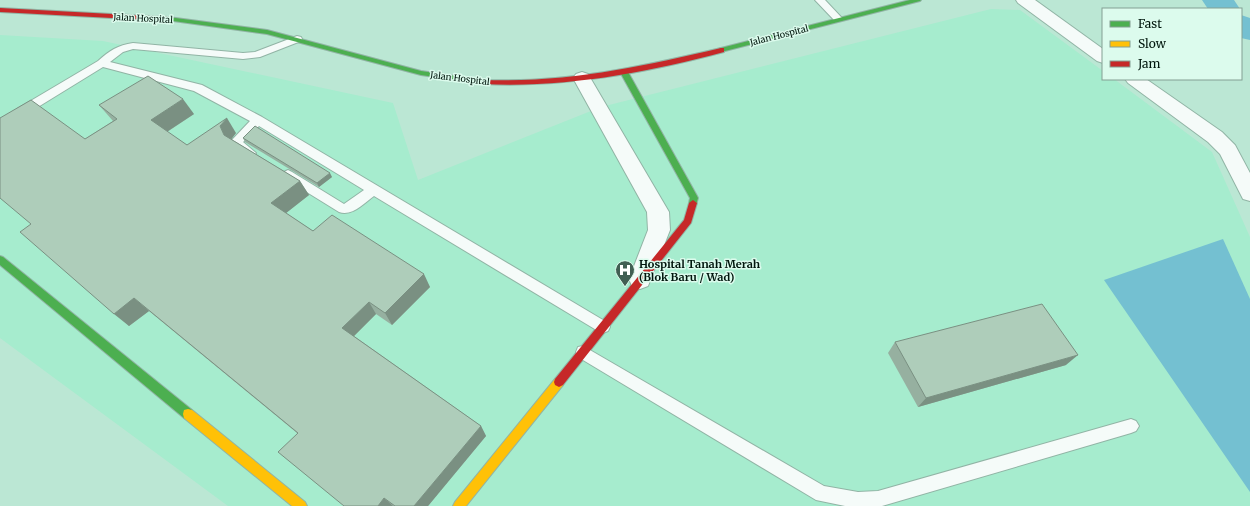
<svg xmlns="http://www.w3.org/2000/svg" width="1250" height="506" viewBox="0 0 1250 506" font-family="Merriweather,serif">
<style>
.built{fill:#a6ecce}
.water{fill:#74c0d1}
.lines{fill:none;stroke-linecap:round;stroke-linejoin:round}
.river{fill:#74c0d1;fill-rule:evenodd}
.lane-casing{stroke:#91b4a5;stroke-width:2}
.street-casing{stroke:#91b4a5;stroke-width:2}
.fast-casing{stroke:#91b4a5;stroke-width:2}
.slow-casing{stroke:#91b4a5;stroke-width:2}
.jam-casing{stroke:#91b4a5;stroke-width:2}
.lane{fill:#f5fbf9;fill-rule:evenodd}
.street{fill:#f5fbf9;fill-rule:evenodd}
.fast{fill:#4caf50;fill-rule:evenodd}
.slow{fill:#ffc107;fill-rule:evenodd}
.jam{fill:#c62828;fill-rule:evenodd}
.wall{fill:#96b0a0}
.shaded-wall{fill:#7a9082}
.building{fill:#aecdba;stroke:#7a9082}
.labels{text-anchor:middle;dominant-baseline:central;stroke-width:3;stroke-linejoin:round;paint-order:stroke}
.far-street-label{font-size:9px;fill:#00160d;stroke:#dcfbed}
.poi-label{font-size:11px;font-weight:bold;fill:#00160d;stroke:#dcfbed;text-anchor:start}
</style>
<rect width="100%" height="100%" fill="#bbe7d4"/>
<path class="built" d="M991,9L1020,10L1103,71V79H1114L1212,152L1250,237V506H228L0,338V35L103,41L393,103L418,180L601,107Z"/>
<path class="water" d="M1223,239L1250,299V492L1104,280Z"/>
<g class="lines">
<g class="river">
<path d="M1202,0H1234L1240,9H1208Z"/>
<path d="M1241,15L1250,18V40L1241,38Z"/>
</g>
<g class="lane-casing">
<g id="lane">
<path d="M815,0H825L841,17L843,19L841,21H835Z"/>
<path d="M297,36L301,37L302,39L301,41L260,57L243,59L133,49L123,52L110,62L202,85L262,117L608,323L610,327L608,331L603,333L598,331L374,196C364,203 352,217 339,212L284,178L282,175L284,172L288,170L292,172L344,204L364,190L259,126L243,142L256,153L254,156C244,159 235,149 231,141L250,121L194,91L103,67L25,115H17L15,112L17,109L98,61C109,51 118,45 133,43L243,53L255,52Z"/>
<path d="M583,346L824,486L858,492L878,491L1131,419L1136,421L1139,426L1136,431L1131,433L882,506H845L816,500L578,357L576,352L578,347Z"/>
</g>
</g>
<g class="street-casing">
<g id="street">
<path d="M1016,0H1035L1103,49V63L1097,61L1018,3Z"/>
<path d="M582,72L588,74L669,212L670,230L648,286L640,289L632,286L629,279L648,230L647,212L573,78L576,74Z"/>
<path d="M1125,79H1146L1222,132L1235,145L1250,173V201L1243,199L1220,154L1208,142L1128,83Z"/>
</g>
</g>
<g class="fast-casing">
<g id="fast">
<path d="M910,0H921L920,1L721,52L717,50L721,48Z"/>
<path d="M168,17L267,30L421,71L483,80L487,82L483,84L421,75L267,34L166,20L165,19Z"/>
<path d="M621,70H624L628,72L697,196L698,198L696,205H690L689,203L690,198L620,72Z"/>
<path d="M0,256L3,257L192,410L193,414L192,418L188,419L184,418L0,265Z"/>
</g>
</g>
<g class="slow-casing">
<g id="slow">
<path d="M559,377L563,379L564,382L563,385L466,506H453L455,502L555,379Z"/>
<path d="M188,409L192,410L305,502L307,506H292L184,418L183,414L184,410Z"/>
</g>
</g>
<g class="jam-casing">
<g id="jam">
<path d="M0,8L168,17L171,19L168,21L0,12Z"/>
<path d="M721,48H724V52C645,73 565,88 483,84L479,82L483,80C567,83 640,67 721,48Z"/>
<path d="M693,200L697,203L691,223L563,385L559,387L555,385L554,382L555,379L684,220L689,203Z"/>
</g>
</g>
<use href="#lane" class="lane"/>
<use href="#street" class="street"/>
<use href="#fast" class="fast"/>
<use href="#slow" class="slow"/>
<use href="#jam" class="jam"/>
</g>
<g class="wall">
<path d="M99,105L194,114L167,132L187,145L236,133L231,139L300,181L309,195L286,213L313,231L430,287L392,325L376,314L354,336L481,426L486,436L428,506H344L297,433L149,311L129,326L31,224L85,139L113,121Z"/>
<path d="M243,138L332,177L319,187L245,142Z"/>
<path d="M895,342L1066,365L918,407L888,353Z"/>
</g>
<g class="shaded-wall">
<path d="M183,99L194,114L162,135L151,120Z"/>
<path d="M227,118L236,133L230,141L224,135L220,126Z"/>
<path d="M330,173L332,177L319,187L317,183Z"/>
<path d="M300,181L309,195L281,217L271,203Z"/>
<path d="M424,274L430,287L392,325L385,313Z"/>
<path d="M134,298L149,311L129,326L114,314Z"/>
<path d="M369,302L376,314L350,340L342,328Z"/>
<path d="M1078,355L1066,365L918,407L926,398Z"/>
<path d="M481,426L486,436L428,506H414Z"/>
<path d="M384,498L393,506H378Z"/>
</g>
<g class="building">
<path d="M148,76L183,99L151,120L187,145L227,118L220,126L224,135L300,181L271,203L313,231L332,215L424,274L385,313L369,302L342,328L481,426L414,506H395L384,498L378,506H344L278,452L298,433L134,298L114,314L20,232L31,224L0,198V118L31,100L85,139L117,119L99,105Z"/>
<path d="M255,126L330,173L317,183L243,138Z"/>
<path d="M1042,304L1078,355L926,398L895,342Z"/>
</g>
<defs>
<g id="hospital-pin" transform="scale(1)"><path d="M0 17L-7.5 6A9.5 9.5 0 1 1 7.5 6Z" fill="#415f53" stroke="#dcfbed"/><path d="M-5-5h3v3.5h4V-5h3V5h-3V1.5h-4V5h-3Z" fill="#fff"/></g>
</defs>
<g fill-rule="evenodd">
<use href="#hospital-pin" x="625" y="270"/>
</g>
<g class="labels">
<g class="far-street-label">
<text transform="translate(143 18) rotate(3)">Jalan Hospital</text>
<text transform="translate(779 35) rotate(-14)">Jalan Hospital</text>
<text transform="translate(460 78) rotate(7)">Jalan Hospital</text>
</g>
<g class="poi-label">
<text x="639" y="264">Hospital Tanah Merah<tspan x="639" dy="13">(Blok Baru / Wad)</tspan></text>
</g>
</g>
<rect x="1102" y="8" width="140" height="72" fill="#dcfbed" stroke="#849f93"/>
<rect x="1110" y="21" width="20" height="6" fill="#4caf50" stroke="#849f93"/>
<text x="1138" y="28" font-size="12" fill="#00160d">Fast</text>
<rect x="1110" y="41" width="20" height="6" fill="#ffc107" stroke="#849f93"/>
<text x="1138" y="48" font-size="12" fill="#00160d">Slow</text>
<rect x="1110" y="61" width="20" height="6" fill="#c62828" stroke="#849f93"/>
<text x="1138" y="68" font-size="12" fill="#00160d">Jam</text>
</svg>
